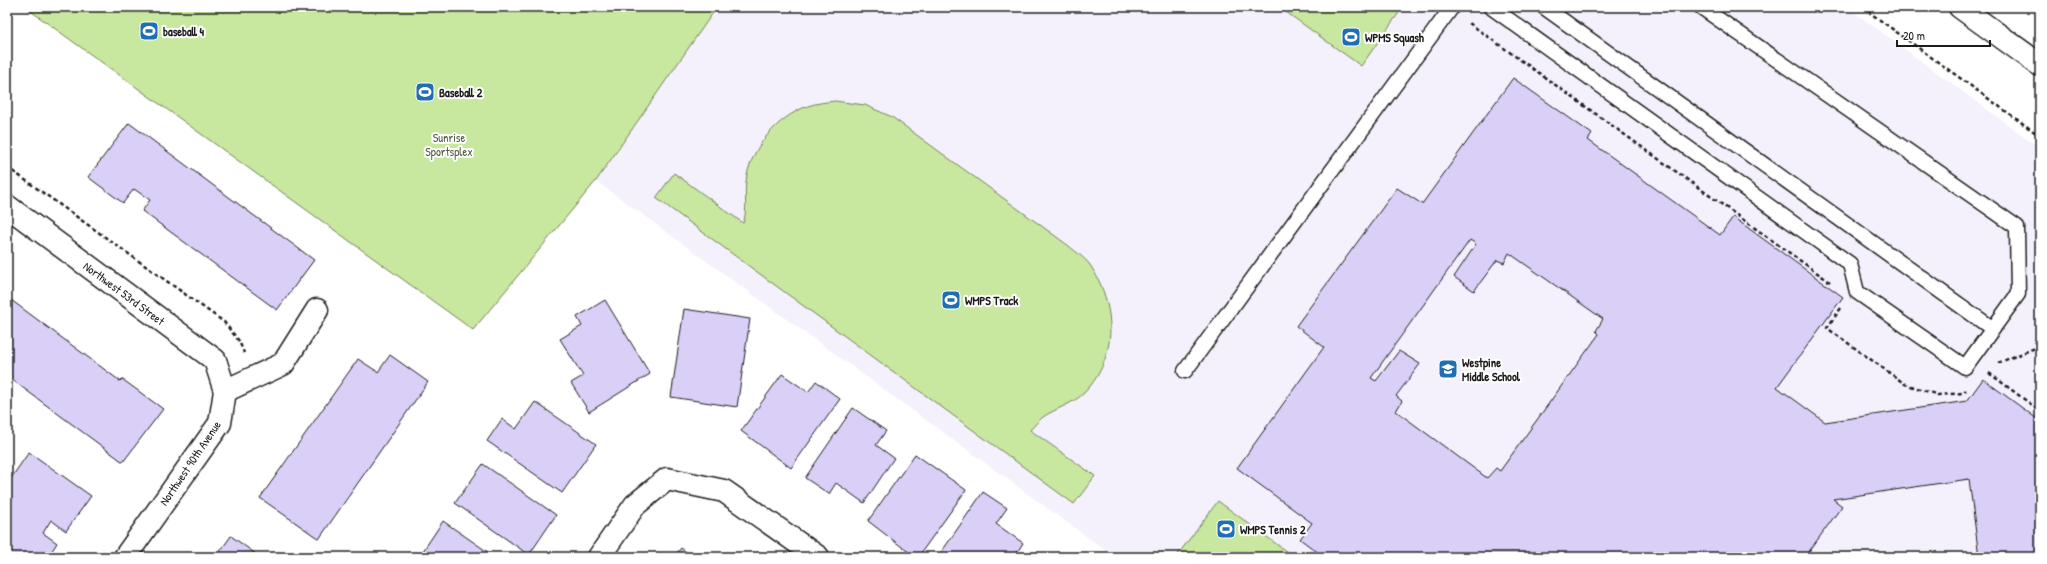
<svg xmlns="http://www.w3.org/2000/svg" width="2047" height="564" viewBox="0 0 2047 564" font-family="'Patrick Hand',sans-serif">
<style>
.built{fill:#f4f1fd}
.green{fill:#c8e79f;stroke:#72825e}
.building{fill:#dacff7;stroke:#1c1c1c;fill-rule:evenodd}
.lines{fill:none;stroke-linecap:round;stroke-linejoin:round}
.lane-casing{stroke:#1c1c1c;stroke-width:17}
.street-casing{stroke:#1c1c1c;stroke-width:25}
.secondary-casing{stroke:#1c1c1c;stroke-width:25}
.path{stroke:#1c1c1c;stroke-width:2.5;stroke-dasharray:4 3;stroke-linecap:butt}
.lane{stroke:#fff;stroke-width:14}
.street{stroke:#fff;stroke-width:22}
.secondary{stroke:#fff;stroke-width:22}
.labels{text-anchor:middle;dominant-baseline:central;stroke-width:4;stroke-linejoin:round;paint-order:stroke}
.poi-label{font-size:12px;font-weight:bold;fill:#1c1c1c;stroke:#fff;text-anchor:start}
.park-label{font-size:12px;fill:#505943;stroke:#fff}
.street-label{font-size:12px;fill:#1c1c1c;stroke:#fff}
</style>
<rect width="100%" height="100%" fill="#fff"/>
<filter id="ink" filterUnits="userSpaceOnUse"><feTurbulence type="fractalNoise" baseFrequency=".025" numOctaves="2"/><feDisplacementMap in="SourceGraphic" scale="8" xChannelSelector="R" yChannelSelector="G"/><feConvolveMatrix kernelMatrix="1 2 1 2 8 2 1 2 1" color-interpolation-filters="sRGB"/></filter>
<g filter="url(#ink)">
<path class="built" d="M717,7H1847L2040,148V557H1115L596,181Z"/>
<g class="green">
<path d="M25,7H717L596,181L473,330Z"/>
<path d="M1279,7H1403L1361,66Z"/>
<path d="M835,101L865,105L892,117L1069,246C1076,252 1085,258 1090,265C1116,304 1119,356 1085,392C1074,404 1056,408 1043,417C1038,421 1034,426 1030,430L1095,476L1074,504L656,198L674,173L743,223C748,210 744,195 746,181C750,149 777,117 808,106C816,103 827,102 835,101Z"/>
<path d="M1218,501L1294,557H1176Z"/>
</g>
<g class="building">
<path d="M1513,78L1592,134L1588,140L1720,235L1733,217L1843,297L1777,387L1825,422L1967,401L1983,379L2040,421V557H1979L1969,479L1833,499L1842,506L1805,557H1324L1300,539L1312,523L1237,468L1324,347L1296,326L1397,188L1422,204ZM1470,240L1476,244L1454,277L1474,291L1497,260L1504,263L1509,253L1603,319L1596,331L1599,334L1500,471L1496,468L1487,478L1396,411L1402,401L1396,396L1420,364L1399,351L1376,381L1371,378Z"/>
<path d="M129,123L314,260L277,310L142,211L150,200L134,189L123,203L88,177Z"/>
<path d="M7,297L120,381L122,379L163,409L123,462L7,376Z"/>
<path d="M605,300L650,374L589,412L571,383L583,376L560,339L582,326L577,317Z"/>
<path d="M684,309L750,319L737,407L671,397Z"/>
<path d="M390,355L428,382L319,539L260,498L358,359L378,372Z"/>
<path d="M782,374L808,392L816,381L840,399L791,468L741,431Z"/>
<path d="M535,402L596,444L562,493L487,441L502,419L516,429Z"/>
<path d="M853,408L886,431L876,445L894,458L864,503L836,483L829,494L805,478Z"/>
<path d="M29,452L91,496L66,531L51,520L43,533L57,543L48,557H7V497L10,492L7,490V484Z"/>
<path d="M915,454L966,490L918,557H915L868,521Z"/>
<path d="M483,464L556,515L529,555L455,503Z"/>
<path d="M983,492L1007,508L996,524L1023,543L1014,557H938Z"/>
<path d="M443,521L495,557H419Z"/>
<path d="M231,536L260,557H216Z"/>
<path d="M681,548L693,557H674Z"/>
</g>
<g class="lines">
<g class="lane-casing">
<g id="lane">
<path d="M1491,7L1850,264L1857,292L1965,367L2018,294L2017,227L1701,7"/>
<path d="M1544,7L1993,329"/>
<path d="M1185,371L1452,7"/>
</g>
</g>
<g class="street-casing">
<g id="street">
<path id="s1" d="M7,206L215,360L225,391L220,423L125,557"/>
<path d="M225,391L283,364L317,310"/>
<path d="M599,557L635,505L667,479L724,491L818,557"/>
</g>
</g>
<g class="secondary-casing">
<path id="secondary" d="M1960,7L2040,65"/>
</g>
<g class="path">
<path d="M1862,7L2040,136"/>
<path d="M2039,7L2040,8"/>
<path d="M1469,23L1830,282"/>
<path d="M7,167L224,322L239,341L244,353"/>
<path d="M1841,308L1827,328L1905,384L1938,395L1963,393L1966,390"/>
<path d="M1998,363L2040,346"/>
<path d="M1989,373L2040,411"/>
</g>
<use href="#lane" class="lane"/>
<use href="#street" class="street"/>
<use href="#secondary" class="secondary"/>
</g>
</g>
<defs>
<g id="stadium-square" transform="scale(1)"><rect x="-9" y="-9" width="18" height="18" rx="4" fill="#1f6fb2" stroke="#fff"/><path d="M0-5a6.5 5 0 1 0 0 10a6.5 5 0 1 0 0-10ZM-3.5-1.8h7v3.6h-7Z" fill="#fff"/></g>
<g id="school-square" transform="scale(1)"><rect x="-9" y="-9" width="18" height="18" rx="4" fill="#1f6fb2" stroke="#fff"/><path d="M0-5L7-2L0 1L-7-2ZM-4 1L0 2.5L4 1V4Q0 6-4 4Z" fill="#fff"/></g>
</defs>
<g fill-rule="evenodd">
<use href="#stadium-square" x="149" y="31"/>
<use href="#stadium-square" x="1351" y="37"/>
<use href="#stadium-square" x="425" y="92"/>
<use href="#stadium-square" x="951" y="300"/>
<use href="#school-square" x="1448" y="369"/>
<use href="#stadium-square" x="1226" y="529"/>
</g>
<g class="labels">
<g class="poi-label">
<text x="163" y="31">baseball 4</text>
<text x="1365" y="37">WPMS Squash</text>
<text x="439" y="92">Baseball 2</text>
<text x="965" y="300">WMPS Track</text>
<text x="1462" y="362">Westpine<tspan x="1462" dy="14">Middle School</tspan></text>
<text x="1240" y="529">WMPS Tennis 2</text>
</g>
<g class="park-label">
<text x="449" y="137">Sunrise<tspan x="449" dy="14">Sportsplex</tspan></text>
</g>
<g class="street-label">
<text stroke="none"><textPath href="#s1" startOffset="146">Northwest 53rd Street</textPath></text>
<text transform="translate(190 463) rotate(-56)">Northwest 90th Avenue</text>
</g>
</g>
<rect width="2047" height="564" fill="none" stroke="#fff" stroke-width="24"/>
<rect x="12" y="12" width="2023" height="540" fill="none" stroke="#1c1c1c" stroke-width="1.5" filter="url(#ink)"/>
<path d="M1897 40v6h93v-6" fill="none" stroke="#1c1c1c" stroke-width="2"/>
<text x="1903" y="40" font-size="12" fill="#1c1c1c" stroke="#ffffff" stroke-width="3" paint-order="stroke">20 m</text>
</svg>
